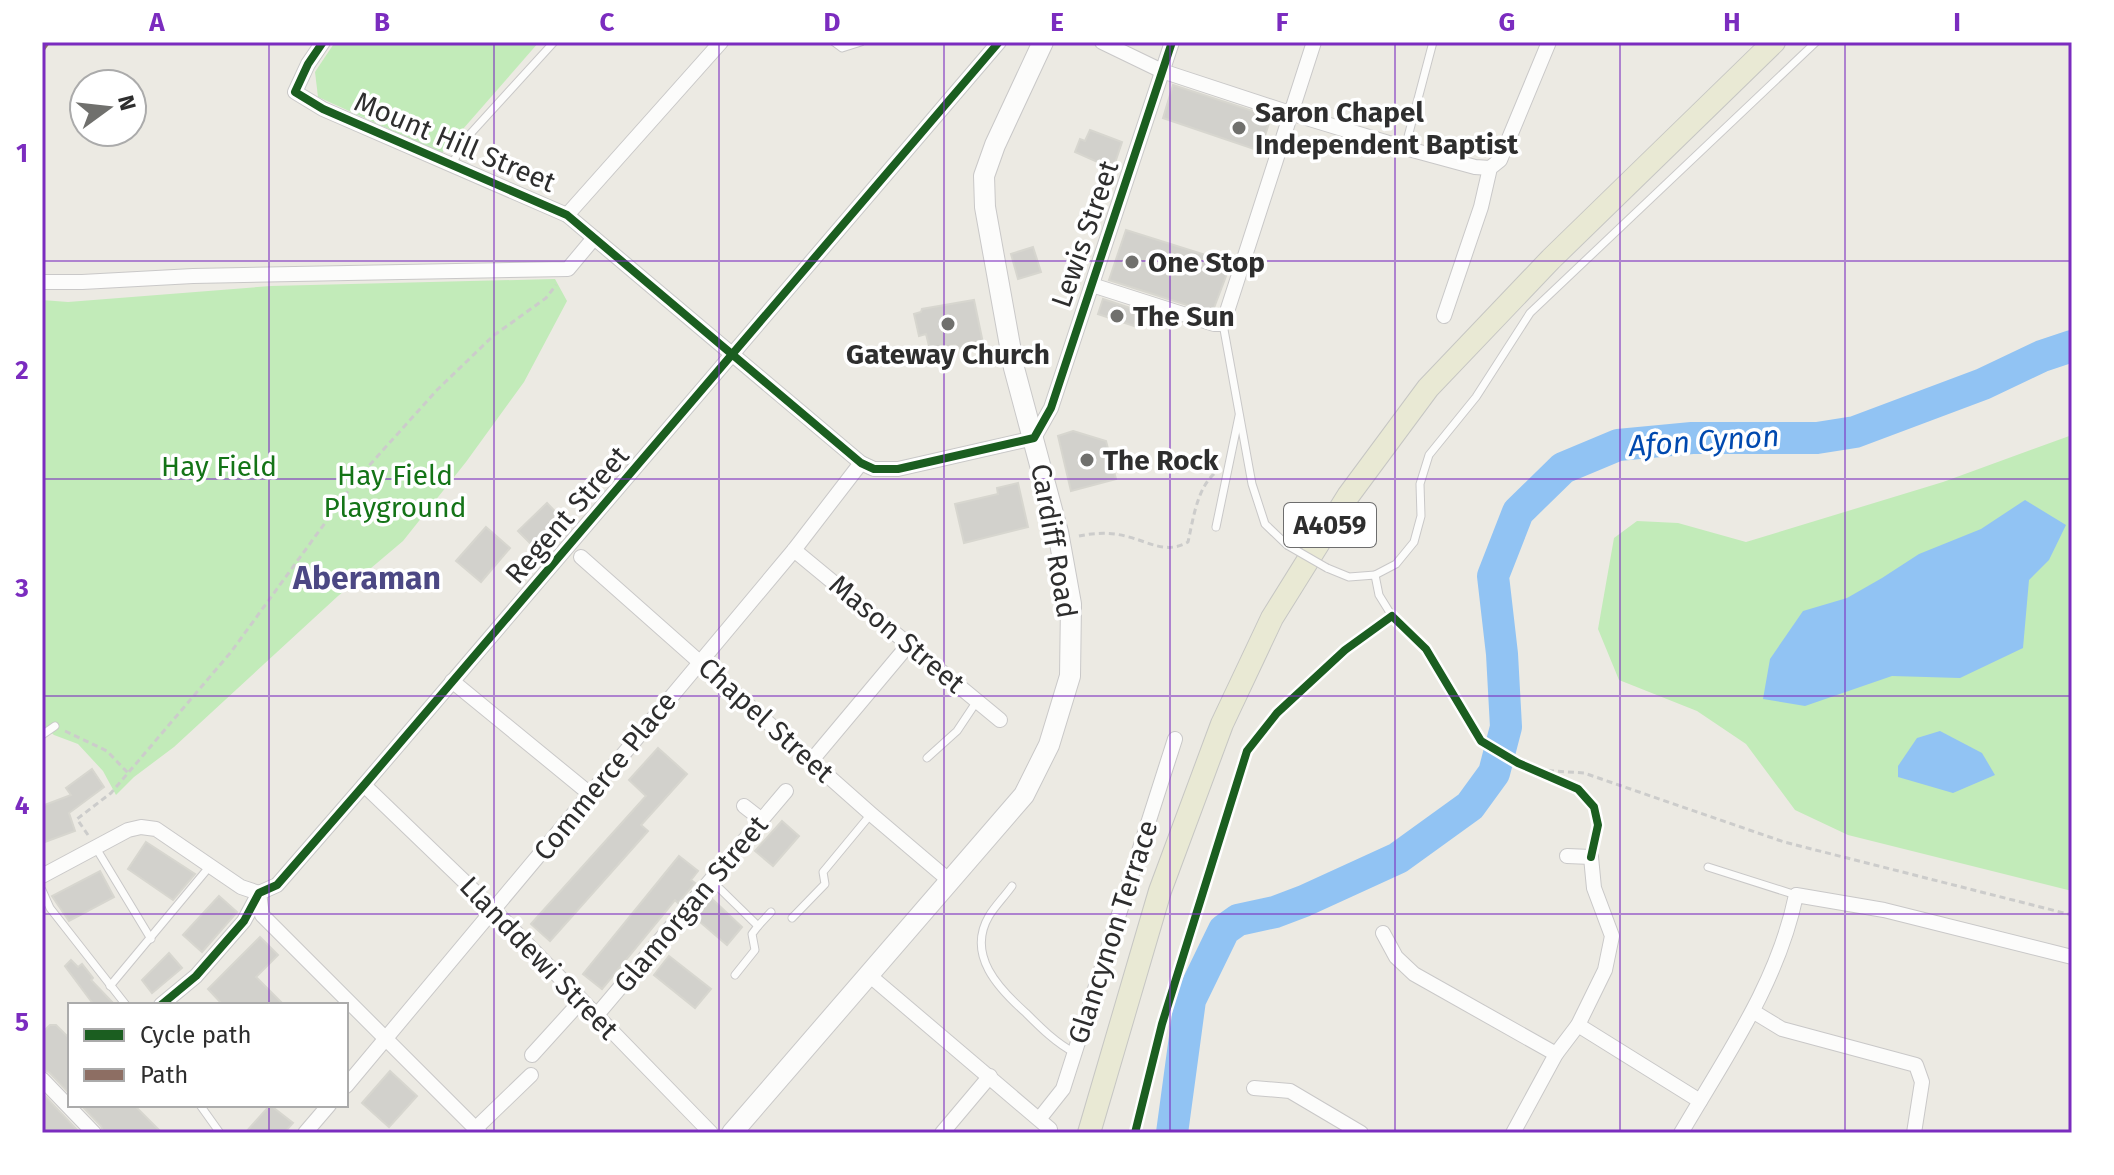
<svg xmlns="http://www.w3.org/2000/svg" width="2114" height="1175" viewBox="0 0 2114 1175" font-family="'Fira Sans',sans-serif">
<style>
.green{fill:#c2ebb9}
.water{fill:#91c3f3}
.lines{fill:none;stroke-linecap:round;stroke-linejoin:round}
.river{stroke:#91c3f3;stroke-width:32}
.building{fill:#d2d1cc;stroke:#d7d6cf;stroke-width:2}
.lane-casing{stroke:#c9c8c8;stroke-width:9}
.street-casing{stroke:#c9c8c8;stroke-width:16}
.secondary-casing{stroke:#c9c8c8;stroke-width:22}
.primary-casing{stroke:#c6c6c3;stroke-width:24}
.path{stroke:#cccccb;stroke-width:3;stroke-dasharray:6 4;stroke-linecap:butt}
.lane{stroke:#fcfcfb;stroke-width:7}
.street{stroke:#fcfcfb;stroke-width:14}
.secondary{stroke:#fcfcfb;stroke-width:20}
.primary{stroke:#e9e9d4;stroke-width:22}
.lane-bridge-casing{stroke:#c9c8c8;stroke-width:9;stroke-linecap:butt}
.lane-bridge{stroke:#fcfcfb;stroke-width:7}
.quiet{stroke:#8d6e63;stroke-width:6;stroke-dasharray:12 6;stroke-linecap:butt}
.cycleway-casing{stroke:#fff;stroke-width:13}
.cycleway{stroke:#1b5e20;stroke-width:8}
.grid{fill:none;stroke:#7b2cbf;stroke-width:2;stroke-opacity:0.55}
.poi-dot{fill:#70706d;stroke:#fff;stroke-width:3}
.labels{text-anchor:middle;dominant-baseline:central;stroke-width:7;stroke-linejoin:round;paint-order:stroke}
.shield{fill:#fff;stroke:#6d6d6d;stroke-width:2}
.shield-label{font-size:26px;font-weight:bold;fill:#2e2e2e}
.poi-label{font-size:28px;font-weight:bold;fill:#2e2e2e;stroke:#fff;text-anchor:start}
.street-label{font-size:28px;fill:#2e2e2e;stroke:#fff}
.park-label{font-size:28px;fill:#147417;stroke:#fff}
.water-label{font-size:30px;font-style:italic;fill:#0049af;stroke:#fff}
.quarter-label{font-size:32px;font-weight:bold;fill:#4c4884;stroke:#fff}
.neatline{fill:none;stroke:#7b2cbf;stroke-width:3}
.grid-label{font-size:26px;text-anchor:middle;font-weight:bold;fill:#7b2cbf}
</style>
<rect width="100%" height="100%" fill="#eceae3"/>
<g class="green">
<path d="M335,42H539L442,153L318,97L315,72Z"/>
<path d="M555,279L567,301L524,382L466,462L403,541L338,596L174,747L134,777L116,795L103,771L78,744L54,735L42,725V300L68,302L271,286Z"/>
<path d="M2072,435V891L1848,835L1795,810L1746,744L1697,711L1619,680L1598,629L1614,538L1637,521L1678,523L1746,542L1943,482Z"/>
</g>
<g class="water">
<path d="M2025,500L2066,525L2049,560L2029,580L2023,648L1960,678L1892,676L1805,706L1763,699L1770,659L1803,611L1847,598L1882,578L1919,554L1981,529Z"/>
<path d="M1940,731L1982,753L1995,775L1953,793L1898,777V766L1917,738Z"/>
</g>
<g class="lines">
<path class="river" d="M1172,1133L1190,1000L1224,930L1238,920L1275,912L1304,901L1398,858L1470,806L1494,773L1506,727L1502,654L1493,576L1518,512L1563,468L1618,445L1692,438H1817L1855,432L1983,384L2042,356L2072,346"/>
</g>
<g class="building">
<path d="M1173,85L1271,117L1260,151L1163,118Z"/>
<path d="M1090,130L1122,142L1113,169L1075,152L1080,139L1085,141Z"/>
<path d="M1126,230L1231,263L1212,313L1109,280Z"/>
<path d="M1033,247L1041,272L1018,279L1011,254Z"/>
<path d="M1103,299L1139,311L1134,326L1098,314Z"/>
<path d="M974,300L983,343L956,349L955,345L930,350L926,334L919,336L914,314L921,312L922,309Z"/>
<path d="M1073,431L1106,441L1116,479L1071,491L1058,436Z"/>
<path d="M1018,483L1028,527L964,543L955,504L998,494L997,488Z"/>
<path d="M547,503L569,526L541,554L518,531Z"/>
<path d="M486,527L510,548L481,582L456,561Z"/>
<path d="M658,748L687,774L641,825L648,831L550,941L531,924L646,796L629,780Z"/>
<path d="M92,769L104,787L69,813L75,831L42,843V806L71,795L66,788Z"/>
<path d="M782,821L799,836L773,866L755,851Z"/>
<path d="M146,842L195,874L173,900L128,869Z"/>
<path d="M679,856L698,871L691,880L695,883L678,903L675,900L602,989L583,974Z"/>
<path d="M100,871L114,897L69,921L52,896Z"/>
<path d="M219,896L237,912L202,952L183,935Z"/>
<path d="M710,897L742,927L727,945L693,916Z"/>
<path d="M260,937L278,955L256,977L284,1005H223L208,989Z"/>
<path d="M169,953L182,968L152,993L142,980Z"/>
<path d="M669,956L711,989L695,1008L654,975Z"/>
<path d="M71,960L78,967L82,964L93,978L91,980L115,1005H94L65,966Z"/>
<path d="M50,1025H56L70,1039V1094L49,1072L42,1069V1033Z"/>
<path d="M390,1071L417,1096L389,1127L362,1103Z"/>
<path d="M42,1093L80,1133H42Z"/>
<path d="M81,1105H134L162,1133H104L101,1126Z"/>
<path d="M270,1105L293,1123L284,1133H245Z"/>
</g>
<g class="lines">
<g class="lane-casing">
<g id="lane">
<path d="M834,42L842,48L861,42"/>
<path d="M1405,148L1433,42"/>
<path d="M453,164L461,144L554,42"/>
<path d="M1223,324L1252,484L1265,524L1287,545"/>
<path d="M1216,527L1239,416"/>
<path d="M1327,568L1349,577L1375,575L1379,595L1392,616"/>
<path d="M1375,575L1396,564L1414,542L1421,516L1420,484L1429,455L1476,397L1530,313L1816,42"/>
<path d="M42,735L55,726"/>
<path d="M927,758L957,731L977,701"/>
<path d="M96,848L151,939"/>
<path d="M1708,867L1796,895"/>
<path d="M712,881L758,926L771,912"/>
<path d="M1012,886C1005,896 995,906 989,916C966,955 999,989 1026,1013C1041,1028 1056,1043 1075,1053"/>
<path d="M42,890L50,908L126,1005"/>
<path d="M792,918L825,884L823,872L871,814"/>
<path d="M735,975L755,950L752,934L758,926"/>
<path d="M110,986L210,866"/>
<path d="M200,1105L220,1133"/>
</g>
</g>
<g class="street-casing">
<g id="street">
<path d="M323,42L308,64L295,92L323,109L567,215L861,463L874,469H898L1034,438L1051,408L1172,42"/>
<path d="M1102,42L1162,71L1290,113L1405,148L1475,167L1490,168"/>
<path d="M567,215L721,42"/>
<path d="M42,282H82L193,276L568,269L594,238"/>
<path d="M1092,285L1214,324H1223L1314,42"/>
<path d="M1444,316L1481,207L1490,168L1500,160L1549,42"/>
<path d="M794,550L1000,720"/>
<path d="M581,557L871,814L951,882"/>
<path d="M452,681L590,794"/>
<path d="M812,760L910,643"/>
<path d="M364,785L495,911L711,1133"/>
<path d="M744,806L762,820"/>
<path d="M42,876L128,830L141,827L156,829L241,887L259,893"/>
<path d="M259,893L262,915L480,1133"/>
<path d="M1383,933L1396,957L1414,974L1556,1054"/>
<path d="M869,975L1050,1129"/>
<path d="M161,1005L196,976L244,921L259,893L277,885L364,785L999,42"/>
<path d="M1754,1012L1782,1029L1916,1065L1922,1082L1914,1133"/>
<path d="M596,1016L786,791"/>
<path d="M1578,1025L1700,1101"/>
<path d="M532,1055L581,1001"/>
<path d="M42,1079L94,1133"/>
<path d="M346,1086L794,550L861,463"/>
<path d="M1254,1088L1290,1091L1361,1133"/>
<path d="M1040,1118L1063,1089L1175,739"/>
<path d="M475,1129L531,1075"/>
<path d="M305,1133L329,1105"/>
<path d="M942,1133L990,1076"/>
<path d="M1513,1133L1556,1054L1578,1025L1605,970L1612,936L1594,888L1591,857L1567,856"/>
<path d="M1681,1133C1726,1056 1778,983 1796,895L1884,910L2072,957"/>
</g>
</g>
<g class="secondary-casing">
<path id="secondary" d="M732,1133L1024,795L1049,745L1070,676L1071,604L1058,532L1014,368L985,207L984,176L995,145L1043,42"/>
</g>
<g class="primary-casing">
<path id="primary" d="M1089,1133L1160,891L1222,724L1272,618L1348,496L1428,388L1551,259L1774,42"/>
</g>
<g class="path">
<path d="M1079,536C1093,533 1110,532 1125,536C1148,541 1165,555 1188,542C1193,520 1197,488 1215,473"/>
<path d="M65,731L107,751L128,773"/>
<path d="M1538,770L1584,773L1784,842L2072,915"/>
<path d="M88,835L77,819L111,793L231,652L357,479L437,390L493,336L546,298L556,285"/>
</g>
<use href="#lane" class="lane"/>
<use href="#street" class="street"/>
<use href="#secondary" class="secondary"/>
<use href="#primary" class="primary"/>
<g class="lane-bridge-casing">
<path id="lane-bridge" d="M1287,545L1327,568"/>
</g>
<use href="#lane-bridge" class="lane-bridge"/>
<path class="quiet" d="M42,49L47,42"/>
<g class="cycleway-casing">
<g id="cycleway">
<path d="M323,42L308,64L295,92L323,109L567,215L861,463L874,469H898L1034,438L1051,408L1172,42"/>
<path d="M161,1005L196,976L244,921L259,893L277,885L364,785L999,42"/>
<path d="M1135,1133L1162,1024L1247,751L1277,713L1345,650L1392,616L1426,649L1481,741L1518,763L1578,789L1594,807L1598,825L1591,857"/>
</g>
</g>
<use href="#cycleway" class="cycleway"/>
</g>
<path class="grid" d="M269,42V1005M494,42V1133M719,42V1133M944,42V1133M1170,42V1133M1395,42V1133M1620,42V1133M1845,42V1133M42,261H2072M42,479H2072M42,696H2072M42,914H2072M269,1105V1133"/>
<g class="poi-dot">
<circle cx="1239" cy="128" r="8"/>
<circle cx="1132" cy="262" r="8"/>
<circle cx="1117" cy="316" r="8"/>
<circle cx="948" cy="324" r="8"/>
<circle cx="1087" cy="460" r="8"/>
</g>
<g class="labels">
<rect class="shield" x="1284" y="503" width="92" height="44" rx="6"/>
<g class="shield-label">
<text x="1330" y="525">A4059</text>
</g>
<g class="poi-label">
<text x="1255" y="112">Saron Chapel<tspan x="1255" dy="32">Independent Baptist</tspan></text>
<text x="1148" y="262">One Stop</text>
<text x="1133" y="316">The Sun</text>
<text x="948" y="354" text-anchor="middle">Gateway Church</text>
<text x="1103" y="460">The Rock</text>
</g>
<g class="street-label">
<text transform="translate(455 142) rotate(23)">Mount Hill Street</text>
<text transform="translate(1085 234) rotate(-71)">Lewis Street</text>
<text transform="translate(567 515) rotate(-49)">Regent Street</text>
<text transform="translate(1054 541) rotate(80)">Cardiff Road</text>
<text transform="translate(897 634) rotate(40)">Mason Street</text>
<text transform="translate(766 720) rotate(42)">Chapel Street</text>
<text transform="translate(605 776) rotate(-51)">Commerce Place</text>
<text transform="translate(691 904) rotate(-50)">Glamorgan Street</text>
<text transform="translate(1113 932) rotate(-72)">Glancynon Terrace</text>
<text transform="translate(539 958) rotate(46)">Llanddewi Street</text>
</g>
<g class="park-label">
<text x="219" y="466">Hay Field</text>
<text x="395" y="475">Hay Field<tspan x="395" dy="32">Playground</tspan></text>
</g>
<g class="water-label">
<text transform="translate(1704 441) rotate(-4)">Afon Cynon</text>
</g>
<g class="quarter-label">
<text x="367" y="578">Aberaman</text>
</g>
</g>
<rect width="2114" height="1175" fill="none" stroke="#ffffff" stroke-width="88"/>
<rect x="68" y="1003" width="280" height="104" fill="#ffffff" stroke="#ababab" stroke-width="2"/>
<rect x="84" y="1029" width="40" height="12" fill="#1b5e20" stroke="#ababab" stroke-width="2"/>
<text x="140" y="1043" font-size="24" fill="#2e2e2e">Cycle path</text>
<rect x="84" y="1069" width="40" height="12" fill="#8d6e63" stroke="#ababab" stroke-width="2"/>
<text x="140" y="1083" font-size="24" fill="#2e2e2e">Path</text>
<g transform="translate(108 108) rotate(75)"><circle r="38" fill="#ffffff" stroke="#ababab" stroke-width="2"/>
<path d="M0-6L14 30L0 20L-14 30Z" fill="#70706d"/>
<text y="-12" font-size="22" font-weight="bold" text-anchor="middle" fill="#2e2e2e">N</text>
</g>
<rect x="44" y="44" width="2026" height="1087" class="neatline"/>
<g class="grid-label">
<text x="157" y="31">A</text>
<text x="382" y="31">B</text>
<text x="607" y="31">C</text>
<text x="832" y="31">D</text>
<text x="1057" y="31">E</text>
<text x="1282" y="31">F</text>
<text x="1507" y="31">G</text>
<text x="1732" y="31">H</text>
<text x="1957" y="31">I</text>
<text x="22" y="162">1</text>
<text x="22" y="379">2</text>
<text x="22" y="597">3</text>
<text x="22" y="814">4</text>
<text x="22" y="1031">5</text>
</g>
</svg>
